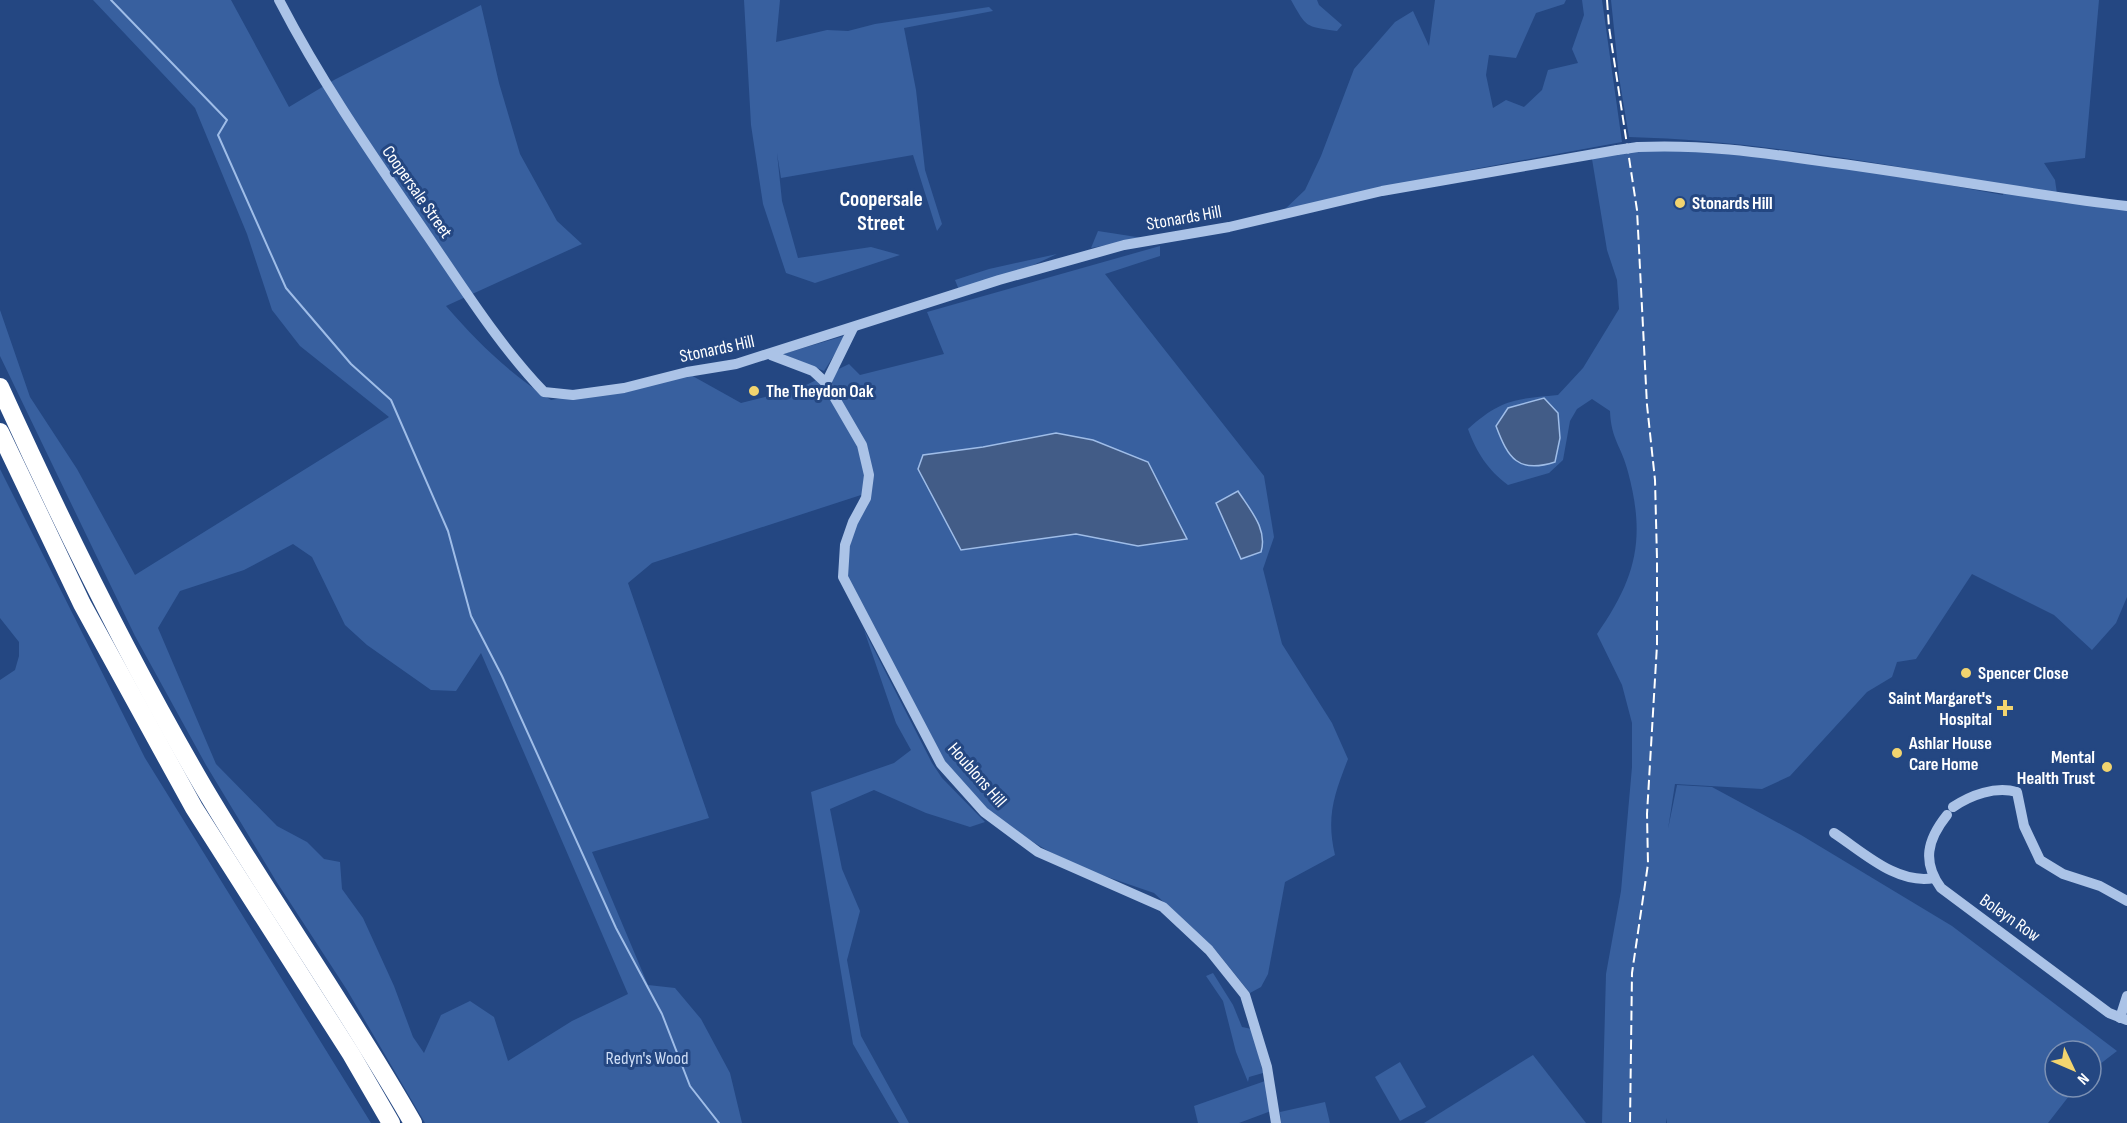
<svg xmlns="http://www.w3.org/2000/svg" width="2127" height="1123" viewBox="0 0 2127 1123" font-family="'Sofia Sans Condensed',sans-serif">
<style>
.green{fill:#38609f;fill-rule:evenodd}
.water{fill:#425c87;stroke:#9fbde8;stroke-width:1.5}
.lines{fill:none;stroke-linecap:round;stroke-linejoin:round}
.stream{stroke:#9fbde8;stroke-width:2}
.minor{stroke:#abc3e7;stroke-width:10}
.highway{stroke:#fff;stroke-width:18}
.rail{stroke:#fff;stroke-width:2;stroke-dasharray:10 4.5;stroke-linecap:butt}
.minor-bridge{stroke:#abc3e7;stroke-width:10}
.poi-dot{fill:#f2d46f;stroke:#244782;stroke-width:2}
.labels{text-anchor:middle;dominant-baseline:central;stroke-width:6;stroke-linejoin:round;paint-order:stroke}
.street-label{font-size:18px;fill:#fff;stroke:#244782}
.poi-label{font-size:18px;font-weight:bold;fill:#fff;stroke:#244782;text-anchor:start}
.park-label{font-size:18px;fill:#cfdef6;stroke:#244782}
.quarter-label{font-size:21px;font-weight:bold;fill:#fff;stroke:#244782}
</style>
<rect width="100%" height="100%" fill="#244782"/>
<g class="green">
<path d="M93,0H231L289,107L334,80L481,5L499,83L520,154L557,221L582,244L446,306C478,343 510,374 551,400L689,374L741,403L800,388L849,364L860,375L944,354L927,312L1160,246V256L1105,274L1264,476L1274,537L1263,569L1282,644L1332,723L1348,759C1334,795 1326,817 1335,855L1285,882L1268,974L1261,987L1250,993L1217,952L1154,893L1093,872L1050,852L989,816L954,779L848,578L847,560L861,495L652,563L628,583L709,818L592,852L648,985L675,988L701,1019L730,1073L742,1123H425L347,990L276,881L206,765L135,636L0,356V310L30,397L77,469L135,575L389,417L300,346L272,310L247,234L195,108ZM293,544L312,557L345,625L367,645L431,690L456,691L481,653L628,994L572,1021L508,1061L494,1017L470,1001L441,1015L424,1053L413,1037L394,986L363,918L342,889L340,862L324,859L307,842L277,826L216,764L158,628L180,591L244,570Z"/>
<path d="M744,0H780L776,42L827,30L848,31L875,24L989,7L993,11L904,28L916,90L925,170L942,224L937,231L913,155L781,178L777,153L782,201L798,258L871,247L900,255L815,283L786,273L763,204L751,125Z"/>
<path d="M1291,0H1317L1319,5L1342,25L1337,31C1304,26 1307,28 1291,0Z"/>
<path d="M1435,0H1566L1564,4L1536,13L1516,58L1489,55L1486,75L1493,108L1506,100L1524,107L1542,90L1548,70L1578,63L1572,49L1584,15L1582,0H1602L1622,142L1464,171L1282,212L1305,190L1321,156L1354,69L1395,22L1413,11L1429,46Z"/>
<path d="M1611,0H2099L2085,158L2044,163L2055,180L2057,194C1915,170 1773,141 1629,137L1619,77Z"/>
<path d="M1669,146L1854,168L2003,195L2004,192L2127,206V597L2116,623L2092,650L2054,615L1972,574L1916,659L1897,662L1892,677L1867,692L1790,776L1762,789L1675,784L1668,829L1677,785L1712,787L1801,835L1952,926L2117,1051L2091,1071V1051H2055V1087H2076L2048,1123H1667L1666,1118V1123H1602L1606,974L1621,891L1632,767V723L1622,685L1597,634C1636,578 1646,539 1628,472C1622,447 1611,440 1610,411L1592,399L1577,409L1570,421L1563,460L1549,473L1508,485C1487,469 1477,453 1468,429C1501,399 1516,399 1558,395L1583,368L1619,309L1617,280L1607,250L1591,153Z"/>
<path d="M1098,231L1143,238L1091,248Z"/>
<path d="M1057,254L1027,268L959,290L955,280L989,269Z"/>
<path d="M847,335L824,371L783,354Z"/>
<path d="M0,469L145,758L371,1123H0V680L15,670L19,656V642L0,618Z"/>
<path d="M864,630L932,763L942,778L985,822L970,827L926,813L874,790L830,809L842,869L860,911L847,960L861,1036L909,1123H899L853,1044L811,792L894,763L911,750L896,723Z"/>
<path d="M1213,973L1233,1005L1242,1027L1252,1029L1263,1073L1249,1077L1248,1082L1236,1052L1223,1001L1206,976Z"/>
<path d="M1533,1055L1586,1123H1424Z"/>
<path d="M1400,1062L1426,1107L1400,1121L1375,1077Z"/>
<path d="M1265,1081L1271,1111L1239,1123H1198L1194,1106Z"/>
<path d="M1325,1102L1330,1123H1281L1280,1112Z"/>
</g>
<g class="water">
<path d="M1544,398L1558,413L1560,438L1555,462C1518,474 1508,458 1496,426L1508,408Z"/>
<path d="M1056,433L1093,440L1148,462L1187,539L1138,546L1076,534L961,550L918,469L923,455L983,447Z"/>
<path d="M1238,491C1250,510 1268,529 1261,552L1241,559L1216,503Z"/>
</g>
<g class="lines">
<path class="stream" d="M111,0L227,120L218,135L286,288L351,364L391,400L448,531L471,616L502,676L616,928L662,1014L690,1086L719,1123"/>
<g class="minor">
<path d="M279,0C323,85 373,156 427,235C464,289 499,345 544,392L573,395L624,388L687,372L736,364L999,280L1124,245L1229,227L1382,191L1617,150"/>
<path d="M1638,147C1700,144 1758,152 1820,161C1922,174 2024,194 2127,206"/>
<path d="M771,355L813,371L826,383L862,445L869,475L866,498L853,522L845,545L843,577L941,764L984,812L1038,852L1163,907L1209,950L1245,995L1267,1067L1276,1123"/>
<path d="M826,383L853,328"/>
<path d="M1953,807C1971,795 1995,786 2017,792L2024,826L2040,860L2063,874L2100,886L2127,901"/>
<path d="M1947,815C1927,840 1922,862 1941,888L2109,1013L2127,1020"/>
<path d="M1834,833C1863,852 1897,885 1934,878"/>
<path d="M2120,1018L2127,996"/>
</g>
<g class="highway">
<path d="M0,387C62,524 128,658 204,788C271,901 348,1009 413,1123"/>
<path d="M0,432L82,604L194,808L351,1054L391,1123"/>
</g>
<path class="rail" d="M1607,0L1609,27L1637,210L1647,405L1655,480L1657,559V645L1647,814L1648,864L1632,973L1630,1123"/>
<path class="minor-bridge" d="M1617,150L1638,147"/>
</g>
<g class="poi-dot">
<circle cx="1680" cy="203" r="6"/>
<circle cx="754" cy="391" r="6"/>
<circle cx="1966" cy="673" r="6"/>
<path d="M2002 699h6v6h6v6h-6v6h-6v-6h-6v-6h6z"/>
<circle cx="1897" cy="753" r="6"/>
<circle cx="2107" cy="767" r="6"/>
</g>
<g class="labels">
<g class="street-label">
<text transform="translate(417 192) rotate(55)">Coopersale Street</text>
<text transform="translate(1184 218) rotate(-10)">Stonards Hill</text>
<text transform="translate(717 349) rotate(-12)">Stonards Hill</text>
<text transform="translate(977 775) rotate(49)">Houblons Hill</text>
<text transform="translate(2010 918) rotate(35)">Boleyn Row</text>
</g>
<g class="poi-label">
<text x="1692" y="203">Stonards Hill</text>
<text x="766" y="391">The Theydon Oak</text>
<text x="1978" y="673">Spencer Close</text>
<text x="1992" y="698" text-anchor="end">Saint Margaret's<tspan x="1992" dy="21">Hospital</tspan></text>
<text x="1909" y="743">Ashlar House<tspan x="1909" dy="21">Care Home</tspan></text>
<text x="2095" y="757" text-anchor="end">Mental<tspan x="2095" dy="21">Health Trust</tspan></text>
</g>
<g class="park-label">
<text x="647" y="1058">Redyn's Wood</text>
</g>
<g class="quarter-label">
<text x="881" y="199">Coopersale<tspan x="881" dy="24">Street</tspan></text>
</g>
</g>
<g transform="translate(2073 1069) rotate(134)"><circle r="28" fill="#244782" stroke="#7c91b4" stroke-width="1.5"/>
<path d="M0-4.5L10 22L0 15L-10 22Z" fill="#f2d46f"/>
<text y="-9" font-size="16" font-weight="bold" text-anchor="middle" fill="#ffffff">N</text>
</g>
</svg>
